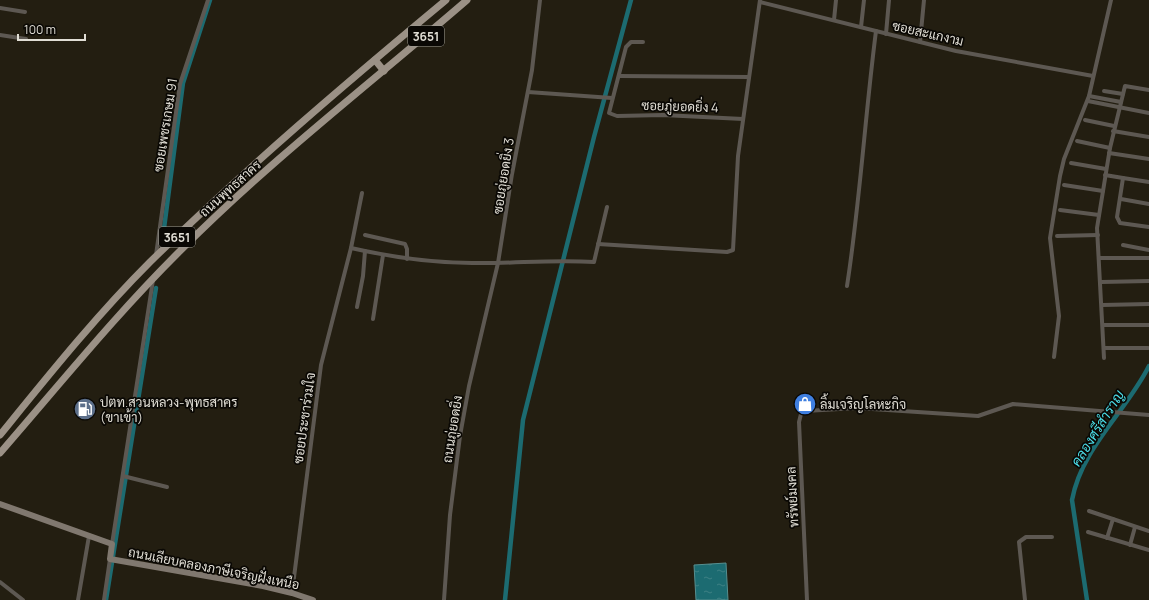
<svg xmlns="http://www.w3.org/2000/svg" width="1149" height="600" viewBox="0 0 1149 600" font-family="Manrope,Sarabun,sans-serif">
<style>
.water{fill:url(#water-ripples);stroke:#578e8f}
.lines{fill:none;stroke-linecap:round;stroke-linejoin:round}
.canal{stroke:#1c6b71;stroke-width:4.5}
.street{stroke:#5d5852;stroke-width:4}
.secondary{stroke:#80786f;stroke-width:6}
.primary{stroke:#9b9186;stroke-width:7}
.labels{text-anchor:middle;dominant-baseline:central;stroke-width:3.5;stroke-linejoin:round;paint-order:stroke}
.shield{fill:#0a0804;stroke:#a09e96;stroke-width:1}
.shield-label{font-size:12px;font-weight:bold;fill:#e1ded5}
.street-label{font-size:13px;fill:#e1ded5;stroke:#0a0804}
.poi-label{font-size:13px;fill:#e1ded5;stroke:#0a0804;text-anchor:start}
.water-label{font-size:14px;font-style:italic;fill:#4bdde8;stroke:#0a0804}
</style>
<defs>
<pattern id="water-ripples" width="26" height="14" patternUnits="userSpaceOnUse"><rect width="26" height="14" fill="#1c6b71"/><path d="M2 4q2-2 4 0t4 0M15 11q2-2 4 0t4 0" fill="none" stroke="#3d8084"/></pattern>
</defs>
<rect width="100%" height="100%" fill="#231e11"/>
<path class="water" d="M726,563L728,600H696L694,565Z"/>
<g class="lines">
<g class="canal">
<path d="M163,236L183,83L210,0"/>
<path d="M106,600L156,288"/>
<path d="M505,600L523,420L594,137L631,0"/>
<path d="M1087,600L1072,500C1082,447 1126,412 1149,366"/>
</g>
<g class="street">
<path d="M760,2L956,51L1093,76"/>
<path d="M0,8L25,12"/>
<path d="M834,20L836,0"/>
<path d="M861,27L864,0"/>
<path d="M886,34L889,0"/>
<path d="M0,35L26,39"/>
<path d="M643,42H631L626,47L609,113L617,116L663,115L743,119"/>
<path d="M920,42L924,0"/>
<path d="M619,76L749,77"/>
<path d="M1104,91L1123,94"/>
<path d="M528,92L612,98"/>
<path d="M1089,96L1121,102"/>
<path d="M1088,101L1149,113"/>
<path d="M1085,120L1114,126"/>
<path d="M1113,131L1149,137"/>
<path d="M1077,141L1110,148"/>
<path d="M1109,153L1149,159"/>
<path d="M1071,163L1106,169"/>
<path d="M1105,175L1123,178L1117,217L1120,223L1149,227"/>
<path d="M1123,178L1149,182"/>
<path d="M1064,185L1103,191"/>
<path d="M1121,199L1149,204"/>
<path d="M1060,210L1099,215"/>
<path d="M365,235L405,244L407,249V259"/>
<path d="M1057,236L1098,235"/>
<path d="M598,244L727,252L733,250L738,156L760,0"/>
<path d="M1123,245L1149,250"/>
<path d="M351,248C391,257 431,263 472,263C513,264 552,259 594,262L607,207"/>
<path d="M156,255L180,84L208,0"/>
<path d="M1100,258H1149"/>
<path d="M1101,282L1149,281"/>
<path d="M847,286C860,202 865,116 876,31"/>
<path d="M1102,305L1149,304"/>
<path d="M357,307L363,276L365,251"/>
<path d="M373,319L383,255"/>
<path d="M1103,325H1149"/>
<path d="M1104,348H1148"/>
<path d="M1054,357L1059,316L1050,238L1060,176L1064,159L1089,96L1111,0"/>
<path d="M1104,358L1097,228L1110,148L1125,86L1149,90"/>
<path d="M123,476L167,487"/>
<path d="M1089,511L1149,531"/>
<path d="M1088,532L1149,550"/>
<path d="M1107,538L1113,519"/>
<path d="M112,544L153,280"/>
<path d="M1130,545L1135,527"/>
<path d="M0,582L23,600"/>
<path d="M292,593L321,365L351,248L362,193"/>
<path d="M78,600L89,536"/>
<path d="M104,600L110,559"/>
<path d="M444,600L450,515L460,436L469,386L498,263L512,174L532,70L540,0"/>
<path d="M807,600L799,422L801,414L805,411L857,408L978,416L1013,404L1149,415"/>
<path d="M1025,600L1019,542L1026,537H1052"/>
</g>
<path class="secondary" d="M0,504L112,544L110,559L263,586L292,593L313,600"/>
<g class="primary">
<path d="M375,60L384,71"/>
<path d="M0,435C48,376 96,316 150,262C244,170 345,84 446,0"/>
<path d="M0,453C60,384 118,312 183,248C272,159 372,82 467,0"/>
</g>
</g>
<defs>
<g id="shop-disc" transform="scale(1.15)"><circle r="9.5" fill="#3f7fe0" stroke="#0a0804"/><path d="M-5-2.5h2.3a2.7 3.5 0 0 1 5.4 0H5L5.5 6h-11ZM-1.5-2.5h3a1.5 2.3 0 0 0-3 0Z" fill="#fff"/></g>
<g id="fuel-disc" transform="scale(1.15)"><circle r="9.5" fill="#5c6f8a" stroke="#0a0804"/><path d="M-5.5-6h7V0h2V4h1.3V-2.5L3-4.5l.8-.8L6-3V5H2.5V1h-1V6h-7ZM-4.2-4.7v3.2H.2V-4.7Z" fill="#fff"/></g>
</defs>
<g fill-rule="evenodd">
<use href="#shop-disc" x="805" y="404"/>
<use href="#fuel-disc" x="85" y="409"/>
</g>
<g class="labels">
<g class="shield">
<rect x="408" y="26" width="36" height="20" rx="3"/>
<rect x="159" y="227" width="36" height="20" rx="3"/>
</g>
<g class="shield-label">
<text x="426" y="36">3651</text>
<text x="177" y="237">3651</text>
</g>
<g class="street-label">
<text transform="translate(928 33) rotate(13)">ซอยสะแกงาม</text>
<text transform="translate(680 106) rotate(2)">ซอยภู่ยอดยิ่ง 4</text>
<text transform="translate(165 125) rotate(-81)">ซอยเพชรเกษม 91</text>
<text transform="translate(503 176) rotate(-81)">ซอยภู่ยอดยิ่ง 3</text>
<text transform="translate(230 188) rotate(-42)">ถนนพุทธสาคร</text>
<text transform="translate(304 418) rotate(-82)">ซอยประชาร่วมใจ</text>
<text transform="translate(452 429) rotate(-81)">ถนนภู่ยอดยิ่ง</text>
<text transform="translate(792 497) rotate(-93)">ทรัพย์มงคล</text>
<text transform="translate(214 568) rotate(11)">ถนนเลียบคลองภาษีเจริญฝั่งเหนือ</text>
</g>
<g class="poi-label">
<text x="100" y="402">ปตท.สวนหลวง-พุทธสาคร<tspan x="100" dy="15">(ขาเข้า)</tspan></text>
<text x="820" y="404">ลิ้มเจริญโลหะกิจ</text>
</g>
<g class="water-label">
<text transform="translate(1097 428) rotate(-58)">คลองศรีสำราญ</text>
</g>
</g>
<path d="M18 34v6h67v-6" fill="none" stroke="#e1ded5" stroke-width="2"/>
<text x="24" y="34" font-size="12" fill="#e1ded5" stroke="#0a0804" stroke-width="3" paint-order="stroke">100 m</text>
</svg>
